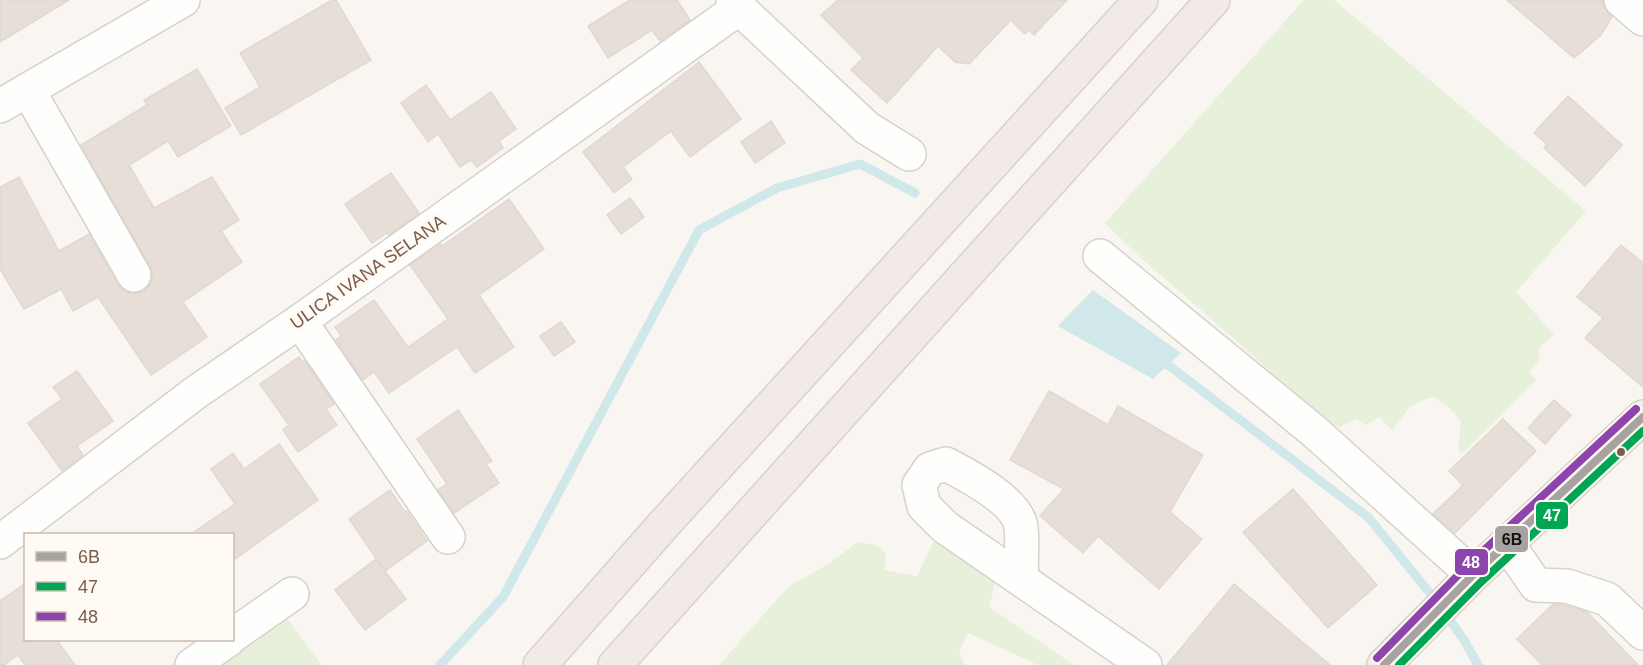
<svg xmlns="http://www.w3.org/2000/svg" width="1643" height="665" viewBox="0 0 1643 665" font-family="Helvetica,sans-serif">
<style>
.green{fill:#e7f0db}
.water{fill:#d0e8ea}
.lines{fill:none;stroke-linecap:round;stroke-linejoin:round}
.stream{stroke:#d0e8ea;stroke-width:9}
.building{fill:#e6ded7;stroke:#e2d8d2;stroke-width:1.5}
.minor-casing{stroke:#d7d1cb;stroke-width:36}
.major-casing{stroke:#dad1cc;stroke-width:36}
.highway-casing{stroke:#dad1cc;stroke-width:36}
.minor{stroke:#fefefd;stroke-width:33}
.major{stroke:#f3eee8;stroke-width:33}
.highway{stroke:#f2eae7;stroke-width:33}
.bus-1-casing{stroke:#fffaf3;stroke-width:12}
.bus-2-casing{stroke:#fffaf3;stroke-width:12}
.bus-3-casing{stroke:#fffaf3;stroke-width:12}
.bus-1{stroke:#a7a3a1;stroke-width:8}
.bus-2{stroke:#00a651;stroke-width:8}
.bus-3{stroke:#8e44ad;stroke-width:8}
.bus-dot{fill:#7a5c4d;stroke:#fffaf3;stroke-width:2}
.labels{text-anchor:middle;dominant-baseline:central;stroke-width:6;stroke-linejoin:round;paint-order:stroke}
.street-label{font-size:18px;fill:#7a5c4d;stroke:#fffaf3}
.line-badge{stroke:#fffaf3;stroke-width:2}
.badge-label{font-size:16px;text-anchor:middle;font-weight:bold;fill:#fff}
.pale-badge-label{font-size:16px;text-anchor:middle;font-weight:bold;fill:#111}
</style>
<rect width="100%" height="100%" fill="#f9f5f0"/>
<g class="green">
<path d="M1304,0H1334L1586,211L1516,292L1554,335L1538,349L1540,361L1529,371L1536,381L1461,454L1458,448L1461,422L1450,408L1434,397C1406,404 1409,410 1392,430L1379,417L1366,425L1355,419L1340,427L1319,416L1255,357L1141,258L1105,223Z"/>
<path d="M935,539L996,579L989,607L1074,665H1038L968,633L959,652L965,665H719L788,587L828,564L858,542L876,545L886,554L884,570L917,576Z"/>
<path d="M286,617L321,665H221Z"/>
</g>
<path class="water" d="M1093,290L1181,353L1153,379L1058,326Z"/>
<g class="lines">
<g class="stream">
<path d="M1168,365L1369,518L1437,602"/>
<path d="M1445,613L1464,640L1478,665"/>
<path d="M440,665L503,597L699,230L777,188L860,164L915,193"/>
</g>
</g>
<g class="building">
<path d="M0,0H69L0,42Z"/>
<path d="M332,0H336L371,60L241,135L225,108L260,87L240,53Z"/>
<path d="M630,0H677L690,20L660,41L652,30L608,58L588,26Z"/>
<path d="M838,0H1067L1034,35L1029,30L1025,34L1011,20L969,64L955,62L938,46L887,103L851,70L863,58L821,15Z"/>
<path d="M1507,0H1603L1604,7L1612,17L1601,35L1574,58Z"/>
<path d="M699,62L741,119L690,157L671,131L623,167L632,179L614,193L583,152Z"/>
<path d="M197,69L231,126L178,157L168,141L129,165L154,208L212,177L239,220L221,231L242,262L183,302L207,337L151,375L98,297L73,311L61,289L24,309L0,269V187L19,177L59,251L89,234L118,285L125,291L133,294L144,291L150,284L153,276L150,266L81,145L147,105L144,100Z"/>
<path d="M426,85L450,120L491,92L516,129L499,141L503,148L477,167L471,160L460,167L438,134L428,142L401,103Z"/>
<path d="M1568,96L1622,145L1585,186L1544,148L1547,144L1534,133Z"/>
<path d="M771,121L785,143L755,163L741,142Z"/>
<path d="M391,173L419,213L389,235L387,233L372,243L345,204Z"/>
<path d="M630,198L644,217L621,234L607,215Z"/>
<path d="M509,199L544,249L479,295L514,347L475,373L457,347L389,393L374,372L363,380L336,340L341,336L335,327L374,300L408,347L448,319L410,265L441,244L442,246Z"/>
<path d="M1621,245L1643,263V387L1585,338L1603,318L1577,297Z"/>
<path d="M561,322L575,342L554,356L540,336Z"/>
<path d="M299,357L303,362L305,361L334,404L326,409L337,425L298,452L283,430L289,425L260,384Z"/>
<path d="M77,371L113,421L77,446L83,455L62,471L28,423L62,399L53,387Z"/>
<path d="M1049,391L1108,425L1118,406L1203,455L1170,512L1202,539L1159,589L1098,536L1083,553L1040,516L1064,489L1010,460Z"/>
<path d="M1554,400L1571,415L1545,444L1528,428Z"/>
<path d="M458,410L492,461L486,464L499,483L454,513L438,490L447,484L417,439Z"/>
<path d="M1503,419L1536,451L1455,533L1433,514L1463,485L1449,471Z"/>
<path d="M279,444L318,500L232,561V534H191L235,504L211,469L233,453L244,469Z"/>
<path d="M1293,489L1377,585L1328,628L1243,532Z"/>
<path d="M390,490L405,512L407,511L427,541L385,571L349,519Z"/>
<path d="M376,559L406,599L365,630L335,590Z"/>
<path d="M26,583V639H56L75,665H25L18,655L4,665H0V601Z"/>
<path d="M1234,584L1307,646L1330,665H1167Z"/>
<path d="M1553,604L1564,605L1587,612L1638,665H1542L1517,639Z"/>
</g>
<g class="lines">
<g class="minor-casing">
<g id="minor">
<path d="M733,0L739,8L867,128L909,154"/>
<path d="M1621,0L1643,19"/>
<path d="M28,90L134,275"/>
<path d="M0,106L183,0"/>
<path d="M1100,256L1315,432L1473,575"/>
<path d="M300,321L448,537"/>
<path d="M0,542L195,393L300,321L739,8"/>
<path d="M1507,543L1536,585L1567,586L1607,599L1643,633"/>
<path d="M1022,579C1020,562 1023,545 1021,528C1019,502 967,475 946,464L930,469L919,485L924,506L945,527L1145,665"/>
<path d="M232,636L292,594"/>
<path d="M192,665L228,640"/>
</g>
</g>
<g class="major-casing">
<path id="major" d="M1384,665L1473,575L1643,417"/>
</g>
<g class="highway-casing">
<g id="highway">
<path d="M540,665L665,523L1141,0"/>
<path d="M615,665L1213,0"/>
</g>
</g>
<use href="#minor" class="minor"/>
<use href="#major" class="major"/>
<use href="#highway" class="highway"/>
<g class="bus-1-casing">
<path id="bus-1" d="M1384,665L1473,575L1643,417"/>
</g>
<g class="bus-2-casing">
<path id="bus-2" d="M1399,665L1480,583L1643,431"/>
</g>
<g class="bus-3-casing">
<path id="bus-3" d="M1377,658L1466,567L1636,409"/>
</g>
<use href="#bus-1" class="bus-1"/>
<use href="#bus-2" class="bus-2"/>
<use href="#bus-3" class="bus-3"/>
</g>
<circle class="bus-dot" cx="1621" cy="452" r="5"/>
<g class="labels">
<g class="street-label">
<text transform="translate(368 272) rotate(-35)">ULICA IVANA SELANA</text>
</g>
</g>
<g class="line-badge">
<rect x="1535" y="501" width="34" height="29" rx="6" fill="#00a651"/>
<rect x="1494" y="525" width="35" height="28" rx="6" fill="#a7a3a1"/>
<rect x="1454" y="548" width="35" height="28" rx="6" fill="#8e44ad"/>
</g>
<g class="badge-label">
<text x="1552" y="521">47</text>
<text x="1471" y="568">48</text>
</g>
<g class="pale-badge-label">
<text x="1512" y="545">6B</text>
</g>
<rect x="24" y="533" width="210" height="108" fill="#fffaf3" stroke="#cabbb1" stroke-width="1.5"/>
<rect x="36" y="552" width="30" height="9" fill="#a7a3a1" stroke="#cabbb1" stroke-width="1.5"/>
<text x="78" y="563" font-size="18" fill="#7a5c4d">6B</text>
<rect x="36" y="582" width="30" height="9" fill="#00a651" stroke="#cabbb1" stroke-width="1.5"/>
<text x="78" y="593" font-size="18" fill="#7a5c4d">47</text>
<rect x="36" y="612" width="30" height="9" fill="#8e44ad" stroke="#cabbb1" stroke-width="1.5"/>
<text x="78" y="623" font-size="18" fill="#7a5c4d">48</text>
</svg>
